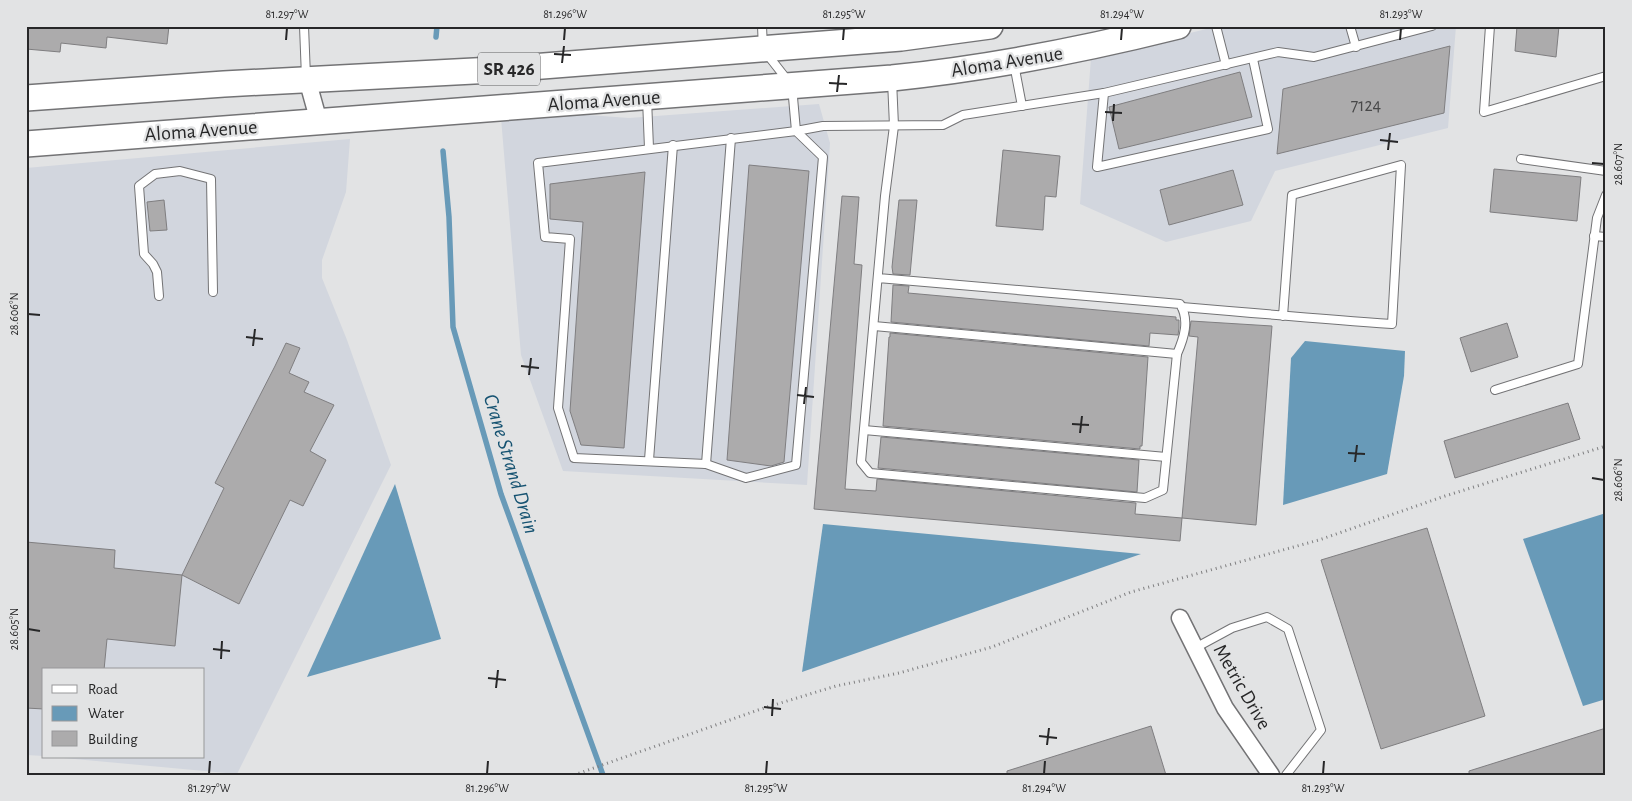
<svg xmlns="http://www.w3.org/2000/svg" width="1632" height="801" viewBox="0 0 1632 801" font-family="'Alegreya Sans',sans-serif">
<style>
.built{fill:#d2d6de}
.water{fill:#689ab8}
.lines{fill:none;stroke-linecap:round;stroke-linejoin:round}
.stream{stroke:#689ab8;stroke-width:5.5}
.building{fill:#acabac;stroke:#7f7e80}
.service-casing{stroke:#737375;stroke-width:10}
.minor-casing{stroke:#737375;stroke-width:19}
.primary-casing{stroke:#737375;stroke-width:28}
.path{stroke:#7f7f80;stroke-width:3;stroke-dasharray:1 4;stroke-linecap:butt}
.service{stroke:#fff;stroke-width:8}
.minor{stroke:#fff;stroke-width:16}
.primary{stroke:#fff;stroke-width:25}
.ticks{fill:none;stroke:#272728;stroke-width:2}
.labels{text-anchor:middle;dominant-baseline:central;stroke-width:4.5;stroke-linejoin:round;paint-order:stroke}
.number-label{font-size:18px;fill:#484849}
.shield{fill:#e2e3e4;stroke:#5f5f60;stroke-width:1}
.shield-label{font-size:19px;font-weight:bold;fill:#272728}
.street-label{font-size:20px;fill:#272728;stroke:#e2e3e4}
.water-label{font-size:21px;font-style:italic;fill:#155271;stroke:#e2e3e4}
.neatline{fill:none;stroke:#272728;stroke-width:2}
.ticks-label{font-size:12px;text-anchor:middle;fill:#272728}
</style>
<rect width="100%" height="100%" fill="#e2e3e4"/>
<g class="built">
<path d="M1218,26H1456L1448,128L1275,171L1251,221L1166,242L1080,204L1091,58Z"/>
<path d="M819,104L830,143L807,485L563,471L521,355L501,118L575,114L629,118Z"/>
<path d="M350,139L346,192L322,260V278L347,340L391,465L237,774L53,757H204V670H44V756L26,755V168Z"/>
</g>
<g class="water">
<path d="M1305,341L1405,351L1404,376L1387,474L1283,505L1291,358Z"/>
<path d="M395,484L441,639L307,677Z"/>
<path d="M1606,513V699L1583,706L1523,539Z"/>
<path d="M823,524L1141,554L802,672Z"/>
</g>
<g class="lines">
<g class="stream">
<path d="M436,37L437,26"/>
<path d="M443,151L449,217L453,327L501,494L603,775"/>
</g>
</g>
<g class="building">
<path d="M26,26H169L167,44L107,37L106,48L61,43L60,52L26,49Z"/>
<path d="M1517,26H1559L1556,57L1515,51Z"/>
<path d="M1450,46L1444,113L1277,154L1283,89Z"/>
<path d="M1240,72L1252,117L1119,149L1109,107Z"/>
<path d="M1003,150L1060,156L1056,197L1045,196L1043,230L996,226Z"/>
<path d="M749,165L809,171L784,462L771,466L727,460Z"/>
<path d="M1494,169L1581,177L1577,221L1490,212Z"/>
<path d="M1233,170L1243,205L1169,225L1160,190Z"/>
<path d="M645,172L624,448L581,445L570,411L583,222L550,219V184Z"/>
<path d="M842,196L859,197L854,264L862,265L845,489L876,491L877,479L1136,503L1135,514L1182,518L1180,541L814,509Z"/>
<path d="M164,200L167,230L150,231L147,202Z"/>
<path d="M899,200H917L910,275L893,274L892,267Z"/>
<path d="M893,285L909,286L908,293L1176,317V320H1179V328L1178,335L1150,333L1149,346L891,322Z"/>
<path d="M1191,321L1272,326L1256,525L1182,518L1198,337L1189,336Z"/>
<path d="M1507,323L1518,357L1471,372L1460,338Z"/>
<path d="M890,333L1148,357L1142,446H1140V449L883,426L889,337H890Z"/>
<path d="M286,343L300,348L289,373L309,382L304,392L334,405L310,451L326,460L303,506L290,500L239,604L182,575L224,488L215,483L275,366Z"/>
<path d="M1568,403L1580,439L1455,478L1444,441Z"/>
<path d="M881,437L1139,460L1137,492L878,468Z"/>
<path d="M1427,528L1485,716L1381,749L1321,560Z"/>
<path d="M26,542L115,550L114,568L182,575L175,646L107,639L104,670H44V709L26,708Z"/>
<path d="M1151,726L1166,775H1007V771Z"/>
<path d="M1606,728V775H1469V771Z"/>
</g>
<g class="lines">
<g class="service-casing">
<g id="service">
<path d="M304,26L306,77"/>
<path d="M762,26L763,49L792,86L796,131L823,157L796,465L746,478L706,464L574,458L558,408L570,239L545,237L538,163L796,131L823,126L943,125L963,115L1104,93L1278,52L1314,57L1432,26"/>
<path d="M1216,26L1226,65"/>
<path d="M1350,26L1356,47"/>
<path d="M1490,26L1484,112L1606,76"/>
<path d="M1014,64L1022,106"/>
<path d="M1104,93L1097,167L1268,129L1253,59"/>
<path d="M647,99L649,148"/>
<path d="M1521,159L1606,171"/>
<path d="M1594,236L1606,237"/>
<path d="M878,278L1180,304C1190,320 1184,338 1177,354L1163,490L1145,498L870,473L861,462L885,196L894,126L892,80"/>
<path d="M159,296L157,272L153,264L144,254L139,186L155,174L180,171L211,179L213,292"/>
<path d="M1182,307C1252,313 1322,319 1392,324L1401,165L1292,195L1283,316"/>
<path d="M874,326L1177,354"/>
<path d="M1495,390L1578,364L1597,218L1606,195"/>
<path d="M864,430L1166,457"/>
<path d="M649,460L673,145"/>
<path d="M706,464L731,138"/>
<path d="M1195,648L1232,628L1267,617L1288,629L1321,730L1286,775"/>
</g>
</g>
<g class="minor-casing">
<g id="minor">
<path d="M307,79L319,122"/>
<path d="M1180,618L1225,708L1271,775"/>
</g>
</g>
<g class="primary-casing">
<g id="primary">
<path d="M26,98L224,84L493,70L901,38L990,26"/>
<path d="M26,144L892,78C991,68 1082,50 1178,26"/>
</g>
</g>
<path class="path" d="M574,775L761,709L836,686L899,673L992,647L1131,592L1319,540L1445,496L1606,446"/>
<use href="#service" class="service"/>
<use href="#minor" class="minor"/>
<use href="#primary" class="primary"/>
</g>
<path class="ticks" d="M286,40L287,28M564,40L565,28M843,40L844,28M1121,40L1122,28M1400,40L1401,28M554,54L571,55M562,63L564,46M829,83L847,84M837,92L839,75M1105,112L1122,113M1113,121L1114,104M1380,140L1398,142M1388,150L1390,133M1592,163L1604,164M28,314L40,315M246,337L263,339M253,346L255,329M521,366L539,368M529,375L531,358M797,395L814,397M804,404L806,387M1072,424L1089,425M1080,433L1082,416M1348,453L1365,454M1355,462L1357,445M1592,478L1604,480M28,629L40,631M213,649L230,651M221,659L222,641M488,678L506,680M496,688L498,670M764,707L781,709M772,716L773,699M1039,736L1057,738M1047,745L1049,728M209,774L210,761M487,774L488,761M766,774L767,761M1044,774L1045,761M1323,774L1324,761"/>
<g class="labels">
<g class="number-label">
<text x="1366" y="106">7124</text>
</g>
<rect class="shield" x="478" y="52.5" width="62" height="33" rx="4"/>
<g class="shield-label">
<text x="509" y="69">SR 426</text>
</g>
<g class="street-label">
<text transform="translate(1007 62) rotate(-9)">Aloma Avenue</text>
<text transform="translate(604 101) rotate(-4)">Aloma Avenue</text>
<text transform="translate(201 131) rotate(-4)">Aloma Avenue</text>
<text transform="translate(1242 687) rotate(60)">Metric Drive</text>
</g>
<g class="water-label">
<text transform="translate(511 464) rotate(73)">Crane Strand Drain</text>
</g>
</g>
<rect width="1632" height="801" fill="none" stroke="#e2e3e4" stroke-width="55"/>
<rect x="42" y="668" width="162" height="90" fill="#e2e3e4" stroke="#979899"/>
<rect x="52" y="685" width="25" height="8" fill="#ffffff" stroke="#979899"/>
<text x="88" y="694" font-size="15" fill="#272728">Road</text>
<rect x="52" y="706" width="25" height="15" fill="#689ab8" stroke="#979899"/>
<text x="88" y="718" font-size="15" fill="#272728">Water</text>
<rect x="52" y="731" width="25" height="15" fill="#acabac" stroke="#979899"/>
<text x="88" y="744" font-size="15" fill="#272728">Building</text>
<rect x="28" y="28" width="1576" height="746" class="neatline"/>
<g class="ticks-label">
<text x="287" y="18">81.297°W</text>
<text x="565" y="18">81.296°W</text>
<text x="844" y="18">81.295°W</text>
<text x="1122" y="18">81.294°W</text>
<text x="1401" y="18">81.293°W</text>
<text transform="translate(1618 164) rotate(-90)" y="4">28.607°N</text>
<text transform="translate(14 314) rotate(-90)" y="4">28.606°N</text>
<text transform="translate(1618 480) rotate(-90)" y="4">28.606°N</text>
<text transform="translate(14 629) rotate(-90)" y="4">28.605°N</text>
<text x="209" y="792">81.297°W</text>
<text x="487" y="792">81.296°W</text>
<text x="766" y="792">81.295°W</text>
<text x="1044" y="792">81.294°W</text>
<text x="1323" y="792">81.293°W</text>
</g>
</svg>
